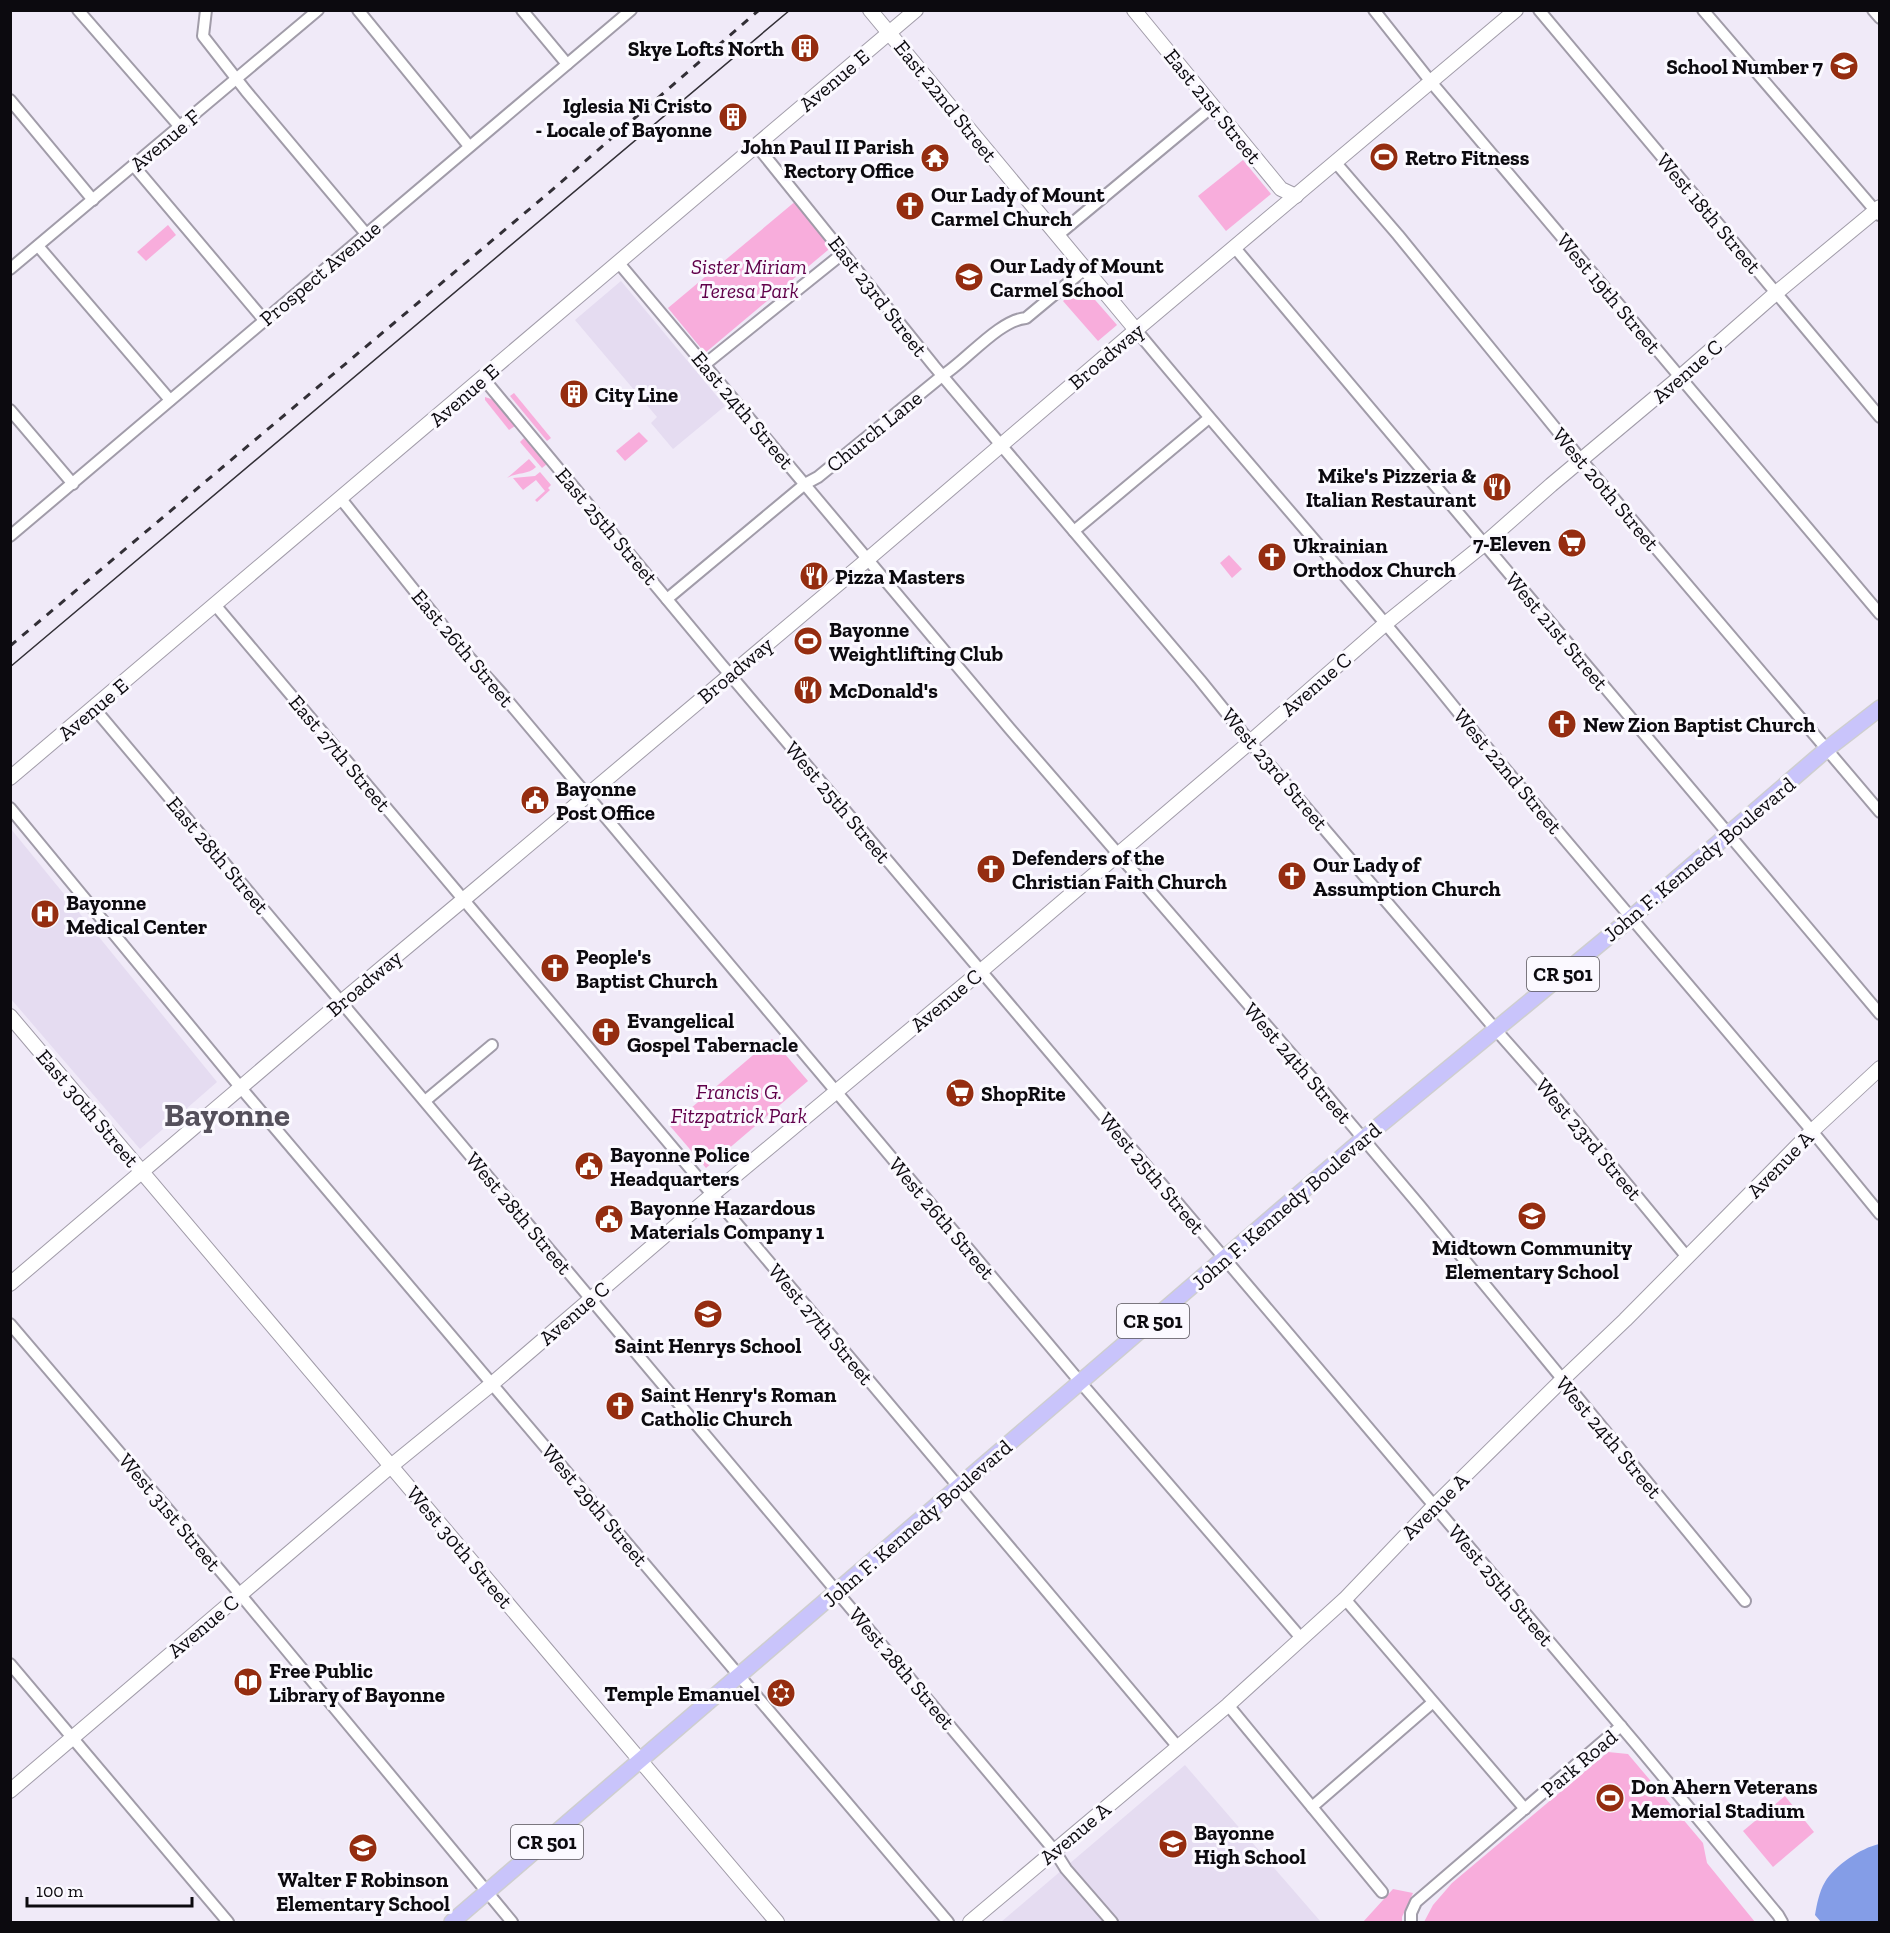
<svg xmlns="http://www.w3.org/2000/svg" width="1890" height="1933" viewBox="0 0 1890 1933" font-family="'Zilla Slab',serif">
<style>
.built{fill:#e5dcf1}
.green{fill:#f8addc}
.water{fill:#849de7}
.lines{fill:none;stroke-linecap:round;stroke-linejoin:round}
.street-casing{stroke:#a19ca9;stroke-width:14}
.secondary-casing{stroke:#a19ca9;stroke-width:16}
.primary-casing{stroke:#cececf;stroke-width:18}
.street{stroke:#fff;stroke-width:10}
.secondary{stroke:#fff;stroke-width:14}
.primary{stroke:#c9c4fb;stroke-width:15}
.tram{stroke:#322f36;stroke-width:1.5}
.rail{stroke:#322f36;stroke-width:3;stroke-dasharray:8 8;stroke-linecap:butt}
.labels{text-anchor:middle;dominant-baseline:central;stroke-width:6;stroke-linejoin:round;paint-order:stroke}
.shield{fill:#fbf9ff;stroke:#545257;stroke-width:1.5}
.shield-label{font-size:20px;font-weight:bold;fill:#0c0a0f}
.poi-label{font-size:21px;font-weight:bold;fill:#0c0a0f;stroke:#fbf9ff;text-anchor:start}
.street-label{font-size:21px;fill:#0c0a0f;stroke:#fbf9ff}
.park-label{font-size:21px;font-style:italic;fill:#61004a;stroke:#fbf9ff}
.town-label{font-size:33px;font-weight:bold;fill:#55505c;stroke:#fbf9ff}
</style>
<rect width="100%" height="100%" fill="#f0eaf8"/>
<g class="built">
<path d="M621,281L725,406L673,449L651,423L657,417L575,320Z"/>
<path d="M11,829L217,1082L140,1149L11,999Z"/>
<path d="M1185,1765L1321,1922H1001Z"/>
</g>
<g class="green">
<path d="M1243,160L1271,194L1226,231L1198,196Z"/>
<path d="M797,200L834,245L705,353L668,308Z"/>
<path d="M168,225L176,235L146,261L137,252Z"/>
<path d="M1082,285L1117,325L1098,341L1063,301Z"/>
<path d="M514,393L551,438L547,441L510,396Z"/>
<path d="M485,397L494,400L515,426L509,430L485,400Z"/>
<path d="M639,432L648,441L625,461L616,451Z"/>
<path d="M524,438L547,464L542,468L520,442Z"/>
<path d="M529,459L536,467C528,475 517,472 507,478Z"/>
<path d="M540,472L551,485L548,488L550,490L537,502L535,500L545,491L536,480L523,490L513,478L535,476Z"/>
<path d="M1229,555L1242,569L1232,578L1220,563Z"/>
<path d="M772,1039L808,1081L706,1168L670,1126Z"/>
<path d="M1608,1752L1628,1754L1703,1843L1707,1863L1755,1922H1424L1433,1905L1452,1883Z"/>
<path d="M1785,1796L1814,1832L1773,1867L1743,1831Z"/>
<path d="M1393,1889L1413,1893L1402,1917V1922H1363Z"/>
</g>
<path class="water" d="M1879,1844V1922H1821L1815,1915C1817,1904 1819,1892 1825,1882C1834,1866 1861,1848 1879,1844Z"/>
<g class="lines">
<g class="street-casing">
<g id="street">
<path d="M78,10L180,127"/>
<path d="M206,10L203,36L246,91L367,235"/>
<path d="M358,10L469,146"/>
<path d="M522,10L567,64"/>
<path d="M1374,10L1431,82L1880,614"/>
<path d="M1539,10L1880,417"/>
<path d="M1703,10L1879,215"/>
<path d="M1873,10L1880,18"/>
<path d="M10,100L93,200"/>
<path d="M757,146L934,366L1200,680L1250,742L1496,1030L1550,1091L1687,1257"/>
<path d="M1336,163L1398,235L1582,461L1880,812"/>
<path d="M134,166L264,320"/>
<path d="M1058,235L1213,106"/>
<path d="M38,246L170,400"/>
<path d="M1235,248L1880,1014"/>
<path d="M618,262L1010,729L1312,1078L1420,1206L1745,1601"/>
<path d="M10,269L318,10"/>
<path d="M1136,330C1249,467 1368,598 1478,737L1812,1131L1880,1214"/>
<path d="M704,365L842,254"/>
<path d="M483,378L720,663L1636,1744L1778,1915L1782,1922"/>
<path d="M10,410L73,484"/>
<path d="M341,499L458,645L502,694L1081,1383L1301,1638"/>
<path d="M1074,531L1209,418"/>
<path d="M10,536L631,10"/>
<path d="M667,599L805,484L818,477L942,376C966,361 999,320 1026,318L1085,269"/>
<path d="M216,606L1178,1747"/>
<path d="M94,708L1054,1850L1066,1869L1112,1922"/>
<path d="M10,808L241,1088L948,1922"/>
<path d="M425,1101L492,1045"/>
<path d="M10,1324L240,1594L512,1922"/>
<path d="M1345,1599L1525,1809"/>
<path d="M10,1664L228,1922"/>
<path d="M1228,1705L1382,1892"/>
<path d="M1312,1807L1432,1703"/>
<path d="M1411,1922V1913L1416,1902L1621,1726"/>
</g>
</g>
<g class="secondary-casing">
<g id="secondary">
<path d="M870,10L1136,330"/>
<path d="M1134,10L1281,189L1296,196"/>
<path d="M10,778L916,10"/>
<path d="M10,1016L777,1922"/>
<path d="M10,1284L341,1002L463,900L868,559L1136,330L1516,10"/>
<path d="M10,1791L391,1466L493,1383L712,1195L981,971L1250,742L1385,624L1483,545L1551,485L1680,377L1776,293L1880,207"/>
<path d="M970,1922L1228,1705L1345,1599L1434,1506L1562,1380L1625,1320L1812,1131L1880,1068"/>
</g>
</g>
<g class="primary-casing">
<path id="primary" d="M452,1922L1363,1139L1631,918L1827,749L1880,708"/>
</g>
<use href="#street" class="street"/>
<use href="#secondary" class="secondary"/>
<use href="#primary" class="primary"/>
<path class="tram" d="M10,667L790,10"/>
<path class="rail" d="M10,646L545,196L759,10"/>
</g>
<defs>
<g id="building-disc" transform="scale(1.5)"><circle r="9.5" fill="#952d10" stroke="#fbf9ff"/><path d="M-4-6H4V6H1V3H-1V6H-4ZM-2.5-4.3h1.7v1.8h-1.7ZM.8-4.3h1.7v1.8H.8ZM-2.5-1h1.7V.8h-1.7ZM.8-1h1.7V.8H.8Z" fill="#fff"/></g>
<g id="school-disc" transform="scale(1.5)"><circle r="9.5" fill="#952d10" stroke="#fbf9ff"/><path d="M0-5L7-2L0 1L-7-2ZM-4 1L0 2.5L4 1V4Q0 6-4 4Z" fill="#fff"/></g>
<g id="stadium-disc" transform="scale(1.5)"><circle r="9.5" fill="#952d10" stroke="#fbf9ff"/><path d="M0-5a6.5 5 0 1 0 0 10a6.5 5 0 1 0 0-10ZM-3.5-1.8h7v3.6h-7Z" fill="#fff"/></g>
<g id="temple-disc" transform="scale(1.5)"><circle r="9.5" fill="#952d10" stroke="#fbf9ff"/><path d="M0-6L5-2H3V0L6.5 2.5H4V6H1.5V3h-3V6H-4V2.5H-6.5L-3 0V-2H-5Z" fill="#fff"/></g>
<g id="church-disc" transform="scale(1.5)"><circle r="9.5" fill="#952d10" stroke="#fbf9ff"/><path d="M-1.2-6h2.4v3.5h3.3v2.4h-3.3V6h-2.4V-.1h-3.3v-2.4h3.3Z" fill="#fff"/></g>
<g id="restaurant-disc" transform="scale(1.5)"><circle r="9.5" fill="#952d10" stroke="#fbf9ff"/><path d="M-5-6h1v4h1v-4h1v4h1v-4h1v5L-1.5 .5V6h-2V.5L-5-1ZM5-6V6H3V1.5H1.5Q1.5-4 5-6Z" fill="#fff"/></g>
<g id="supermarket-disc" transform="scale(1.5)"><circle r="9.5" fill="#952d10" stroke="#fbf9ff"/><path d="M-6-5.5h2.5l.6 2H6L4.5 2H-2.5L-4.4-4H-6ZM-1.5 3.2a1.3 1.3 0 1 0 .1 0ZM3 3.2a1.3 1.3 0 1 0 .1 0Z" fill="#fff"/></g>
<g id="civic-disc" transform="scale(1.5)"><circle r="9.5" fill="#952d10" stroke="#fbf9ff"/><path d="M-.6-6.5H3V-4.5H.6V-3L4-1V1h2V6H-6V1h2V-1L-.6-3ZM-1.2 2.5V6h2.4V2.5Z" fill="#fff"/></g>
<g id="hospital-disc" transform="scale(1.5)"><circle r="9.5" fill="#952d10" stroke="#fbf9ff"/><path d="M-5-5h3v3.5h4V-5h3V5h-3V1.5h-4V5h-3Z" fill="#fff"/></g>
<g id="library-disc" transform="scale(1.5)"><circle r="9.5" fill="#952d10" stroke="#fbf9ff"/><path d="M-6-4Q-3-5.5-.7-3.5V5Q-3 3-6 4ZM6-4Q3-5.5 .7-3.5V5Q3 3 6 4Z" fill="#fff"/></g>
<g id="synagogue-disc" transform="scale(1.5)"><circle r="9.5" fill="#952d10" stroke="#fbf9ff"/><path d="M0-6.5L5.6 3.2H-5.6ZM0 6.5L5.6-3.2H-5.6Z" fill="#fff"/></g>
</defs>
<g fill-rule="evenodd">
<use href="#building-disc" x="805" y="48"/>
<use href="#school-disc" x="1844" y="66"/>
<use href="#building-disc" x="733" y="117"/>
<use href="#stadium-disc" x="1384" y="157"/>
<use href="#temple-disc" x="935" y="158"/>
<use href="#church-disc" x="910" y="206"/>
<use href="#school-disc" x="969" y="277"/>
<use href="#building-disc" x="574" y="394"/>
<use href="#restaurant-disc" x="1497" y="487"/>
<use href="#supermarket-disc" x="1572" y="543"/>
<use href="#church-disc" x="1272" y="557"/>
<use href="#restaurant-disc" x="814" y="576"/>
<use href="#stadium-disc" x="808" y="641"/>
<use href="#restaurant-disc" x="808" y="690"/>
<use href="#church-disc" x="1562" y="724"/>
<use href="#civic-disc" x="535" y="800"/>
<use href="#church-disc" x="991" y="869"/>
<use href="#church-disc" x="1292" y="876"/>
<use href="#hospital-disc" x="45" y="914"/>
<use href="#church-disc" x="555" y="968"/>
<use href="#church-disc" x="606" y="1032"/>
<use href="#supermarket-disc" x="960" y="1093"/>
<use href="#civic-disc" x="589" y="1166"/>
<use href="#school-disc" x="1532" y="1216"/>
<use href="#civic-disc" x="609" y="1219"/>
<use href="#school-disc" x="708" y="1314"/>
<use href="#church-disc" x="620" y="1406"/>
<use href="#library-disc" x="248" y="1682"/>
<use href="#synagogue-disc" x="781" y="1693"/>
<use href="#stadium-disc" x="1610" y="1798"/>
<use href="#school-disc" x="1173" y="1844"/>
<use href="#school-disc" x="363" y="1848"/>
</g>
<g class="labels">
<g class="shield">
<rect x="1527" y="957" width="72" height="34" rx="4.5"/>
<rect x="1117" y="1304" width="72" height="34" rx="4.5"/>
<rect x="511" y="1825" width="72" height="34" rx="4.5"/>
</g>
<g class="shield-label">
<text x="1563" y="974">CR 501</text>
<text x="1153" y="1321">CR 501</text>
<text x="547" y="1842">CR 501</text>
</g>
<g class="poi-label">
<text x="784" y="48" text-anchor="end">Skye Lofts North</text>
<text x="1823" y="66" text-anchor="end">School Number 7</text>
<text x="712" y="105" text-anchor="end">Iglesia Ni Cristo<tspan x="712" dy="24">- Locale of Bayonne</tspan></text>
<text x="914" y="146" text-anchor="end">John Paul II Parish<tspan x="914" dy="24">Rectory Office</tspan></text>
<text x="1405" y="157">Retro Fitness</text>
<text x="931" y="194">Our Lady of Mount<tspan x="931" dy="24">Carmel Church</tspan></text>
<text x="990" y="265">Our Lady of Mount<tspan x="990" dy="24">Carmel School</tspan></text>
<text x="595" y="394">City Line</text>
<text x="1476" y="475" text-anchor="end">Mike's Pizzeria &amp;<tspan x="1476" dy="24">Italian Restaurant</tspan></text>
<text x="1551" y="543" text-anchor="end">7-Eleven</text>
<text x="1293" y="545">Ukrainian<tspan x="1293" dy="24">Orthodox Church</tspan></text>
<text x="835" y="576">Pizza Masters</text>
<text x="829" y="629">Bayonne<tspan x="829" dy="24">Weightlifting Club</tspan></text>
<text x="829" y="690">McDonald's</text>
<text x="1583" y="724">New Zion Baptist Church</text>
<text x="556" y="788">Bayonne<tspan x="556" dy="24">Post Office</tspan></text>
<text x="1012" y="857">Defenders of the<tspan x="1012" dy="24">Christian Faith Church</tspan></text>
<text x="1313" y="864">Our Lady of<tspan x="1313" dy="24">Assumption Church</tspan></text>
<text x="66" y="902">Bayonne<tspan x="66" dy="24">Medical Center</tspan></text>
<text x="576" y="956">People's<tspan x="576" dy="24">Baptist Church</tspan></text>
<text x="627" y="1020">Evangelical<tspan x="627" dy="24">Gospel Tabernacle</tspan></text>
<text x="981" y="1093">ShopRite</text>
<text x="610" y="1154">Bayonne Police<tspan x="610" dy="24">Headquarters</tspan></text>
<text x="630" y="1207">Bayonne Hazardous<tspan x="630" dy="24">Materials Company 1</tspan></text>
<text x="1532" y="1247" text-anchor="middle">Midtown Community<tspan x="1532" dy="24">Elementary School</tspan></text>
<text x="708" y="1345" text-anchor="middle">Saint Henrys School</text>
<text x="641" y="1394">Saint Henry's Roman<tspan x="641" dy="24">Catholic Church</tspan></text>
<text x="269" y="1670">Free Public<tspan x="269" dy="24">Library of Bayonne</tspan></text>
<text x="760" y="1693" text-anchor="end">Temple Emanuel</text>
<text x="1631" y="1786">Don Ahern Veterans<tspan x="1631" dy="24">Memorial Stadium</tspan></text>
<text x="1194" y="1832">Bayonne<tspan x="1194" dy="24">High School</tspan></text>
<text x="363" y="1879" text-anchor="middle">Walter F Robinson<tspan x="363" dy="24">Elementary School</tspan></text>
</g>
<g class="street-label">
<text transform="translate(834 80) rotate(-40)">Avenue E</text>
<text transform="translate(946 101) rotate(51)">East 22nd Street</text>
<text transform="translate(1213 106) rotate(51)">East 21st Street</text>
<text transform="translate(165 140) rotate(-40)">Avenue F</text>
<text transform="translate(1709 213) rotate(50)">West 18th Street</text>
<text transform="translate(320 273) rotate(-40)">Prospect Avenue</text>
<text transform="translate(1609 293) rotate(50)">West 19th Street</text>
<text transform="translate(878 296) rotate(52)">East 23rd Street</text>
<text transform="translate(1106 356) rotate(-40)">Broadway</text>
<text transform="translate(1687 371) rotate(-41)">Avenue C</text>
<text transform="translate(464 395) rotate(-41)">Avenue E</text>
<text transform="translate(743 410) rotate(50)">East 24th Street</text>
<text transform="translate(874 431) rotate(-39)">Church Lane</text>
<text transform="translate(1606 489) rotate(50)">West 20th Street</text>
<text transform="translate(607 526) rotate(50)">East 25th Street</text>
<text transform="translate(1557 631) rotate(50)">West 21st Street</text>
<text transform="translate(463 648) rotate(50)">East 26th Street</text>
<text transform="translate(735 670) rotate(-40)">Broadway</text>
<text transform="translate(1316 684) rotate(-41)">Avenue C</text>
<text transform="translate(93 709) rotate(-40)">Avenue E</text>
<text transform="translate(340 753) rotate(50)">East 27th Street</text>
<text transform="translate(1275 769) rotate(50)">West 23rd Street</text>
<text transform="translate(1508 771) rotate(50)">West 22nd Street</text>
<text transform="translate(838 802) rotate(50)">West 25th Street</text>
<text transform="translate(218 855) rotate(50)">East 28th Street</text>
<text transform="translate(1699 859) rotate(-40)">John F. Kennedy Boulevard</text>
<text transform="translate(364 983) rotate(-40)">Broadway</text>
<text transform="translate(946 1000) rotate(-40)">Avenue C</text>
<text transform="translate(1298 1063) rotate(49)">West 24th Street</text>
<text transform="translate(88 1108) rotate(50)">East 30th Street</text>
<text transform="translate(1589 1139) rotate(50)">West 23rd Street</text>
<text transform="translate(1780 1164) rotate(-46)">Avenue A</text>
<text transform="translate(1152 1173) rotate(50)">West 25th Street</text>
<text transform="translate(1286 1206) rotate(-41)">John F. Kennedy Boulevard</text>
<text transform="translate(519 1213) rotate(50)">West 28th Street</text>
<text transform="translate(942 1218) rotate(50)">West 26th Street</text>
<text transform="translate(574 1313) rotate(-41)">Avenue C</text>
<text transform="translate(821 1324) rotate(50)">West 27th Street</text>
<text transform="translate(1609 1437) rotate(50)">West 24th Street</text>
<text transform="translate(595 1505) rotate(50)">West 29th Street</text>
<text transform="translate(1435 1506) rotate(-45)">Avenue A</text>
<text transform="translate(170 1512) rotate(50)">West 31st Street</text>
<text transform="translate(917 1523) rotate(-41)">John F. Kennedy Boulevard</text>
<text transform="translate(460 1547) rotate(50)">West 30th Street</text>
<text transform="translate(1501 1585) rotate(50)">West 25th Street</text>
<text transform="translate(203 1626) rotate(-40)">Avenue C</text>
<text transform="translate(902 1668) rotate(50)">West 28th Street</text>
<text transform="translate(1579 1763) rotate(-40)">Park Road</text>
<text transform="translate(1075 1833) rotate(-40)">Avenue A</text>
</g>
<g class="park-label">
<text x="749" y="266">Sister Miriam<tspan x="749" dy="24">Teresa Park</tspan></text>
<text x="739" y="1091">Francis G.<tspan x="739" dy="24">Fitzpatrick Park</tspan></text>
</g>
<g class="town-label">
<text x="227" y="1114">Bayonne</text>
</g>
</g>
<rect width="1890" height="1933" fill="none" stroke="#0c0a0f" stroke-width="24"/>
<path d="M27 1897v9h165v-9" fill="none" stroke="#0c0a0f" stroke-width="3"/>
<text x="36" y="1897" font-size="18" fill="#0c0a0f" stroke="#fbf9ff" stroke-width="4.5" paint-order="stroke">100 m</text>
</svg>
